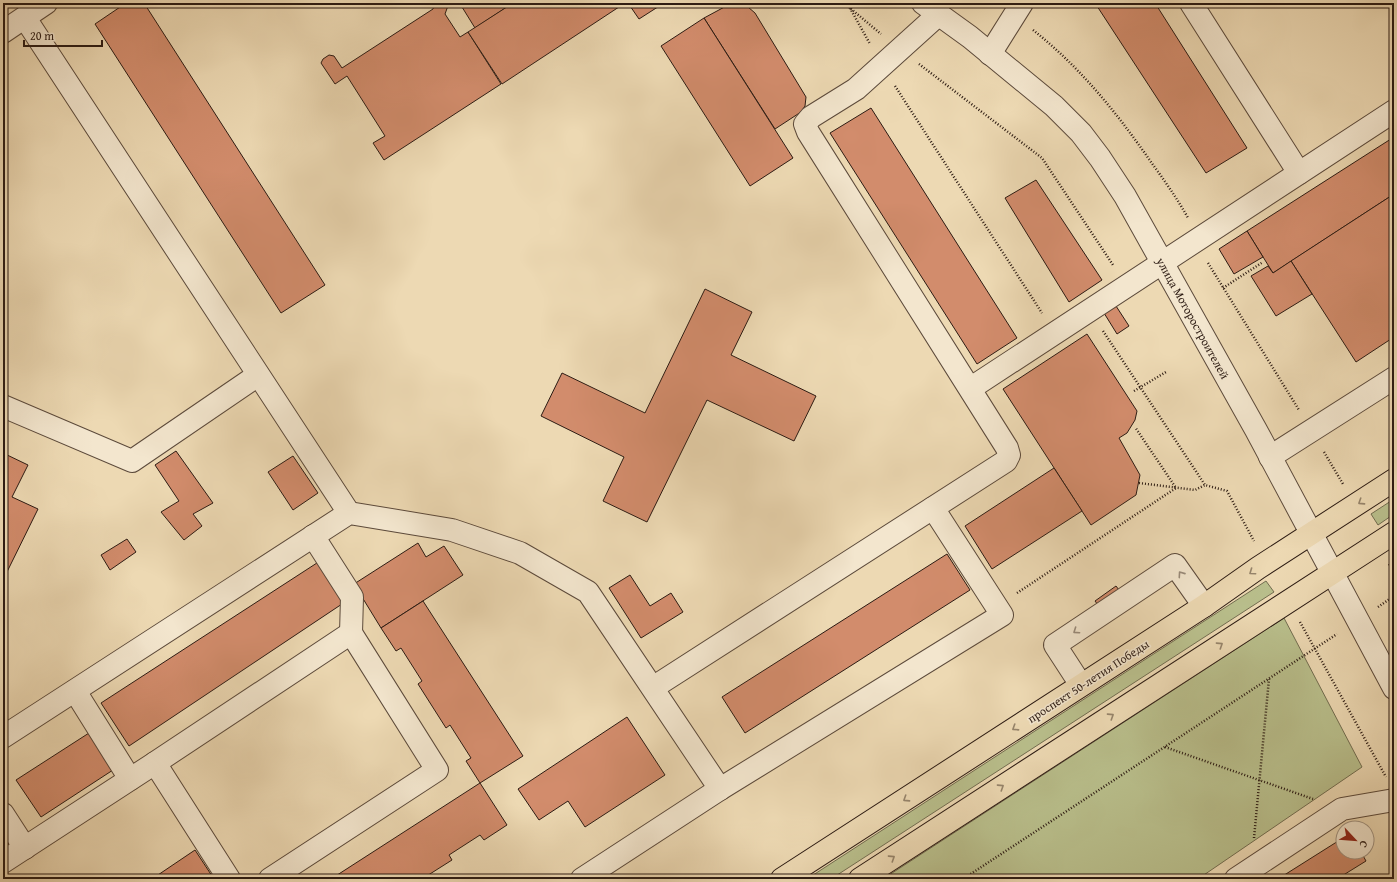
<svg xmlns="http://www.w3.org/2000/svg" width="1397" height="882" viewBox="0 0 1397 882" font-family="'Gentium Book Plus',serif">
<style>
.green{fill:#b9bf8c;stroke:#726d50}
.building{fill:#d28c6c;stroke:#2c1b13}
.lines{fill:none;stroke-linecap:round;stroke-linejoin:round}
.minor-casing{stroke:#5c4a3b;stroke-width:24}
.major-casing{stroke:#2c1b13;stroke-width:24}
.path{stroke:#2c1b13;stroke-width:2.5;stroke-dasharray:1 2;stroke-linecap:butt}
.minor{stroke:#f3e6ce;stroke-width:22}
.major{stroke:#edd9b3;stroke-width:22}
.oneway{stroke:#96846b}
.oneway2{stroke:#998b7a}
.labels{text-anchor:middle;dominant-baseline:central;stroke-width:3;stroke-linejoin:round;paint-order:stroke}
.street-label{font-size:12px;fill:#2c1b13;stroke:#f3e6ce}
</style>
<rect width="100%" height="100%" fill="#edd9b3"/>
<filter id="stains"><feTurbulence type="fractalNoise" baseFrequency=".005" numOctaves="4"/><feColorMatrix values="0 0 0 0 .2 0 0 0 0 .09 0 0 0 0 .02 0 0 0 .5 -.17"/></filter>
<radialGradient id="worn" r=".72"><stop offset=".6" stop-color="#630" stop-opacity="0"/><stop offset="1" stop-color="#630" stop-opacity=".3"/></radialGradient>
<g class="green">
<path d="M1394,499V514L1378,525L1371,514Z"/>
<path d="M1266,581L1274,592L831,879H807Z"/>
<path d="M1284,618L1362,767L1198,879H883Z"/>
</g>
<g class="building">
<path d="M126,3H144L325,285L281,313L95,24Z"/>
<path d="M435,3H449L445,14L460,37L468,32L501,84L384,160L373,143L385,136L347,76L335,84L321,63L323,59L329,55L334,56L342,68L433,9Z"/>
<path d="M468,3H513L475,28L462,7Z"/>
<path d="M513,3H625L502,84L468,32Z"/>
<path d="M628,3H664L639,19Z"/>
<path d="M1095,3H1155L1247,148L1206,173Z"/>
<path d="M730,4H741L748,7L755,13L806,97L805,106L801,112L775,129L704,18Z"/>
<path d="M704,18L793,158L750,186L661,46Z"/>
<path d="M871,108L1017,338L977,364L830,133Z"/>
<path d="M1394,137V194L1273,273L1247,231Z"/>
<path d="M1036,180L1102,280L1069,302L1005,198Z"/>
<path d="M1394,194V337L1356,362L1291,261Z"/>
<path d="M1247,231L1263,257L1234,274L1219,249Z"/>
<path d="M1291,261L1312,294L1276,316L1251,276L1268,266L1273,273Z"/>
<path d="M705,289L752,312L731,355L816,396L794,441L707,400L647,522L603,501L624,457L541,416L562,373L645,413Z"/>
<path d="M1116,306L1129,326L1117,334L1104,313Z"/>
<path d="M1087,334L1137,411L1135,420L1127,433L1119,438L1140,475L1136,495L1091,525L1003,389Z"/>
<path d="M176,451L213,503L193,514L202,526L184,540L161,512L179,501L155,465Z"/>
<path d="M3,453L28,465L12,497L38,509L3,580Z"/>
<path d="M293,456L318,493L293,510L268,472Z"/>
<path d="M1054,468L1082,511L992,569L965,526Z"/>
<path d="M127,539L136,552L110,570L101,555Z"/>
<path d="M418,543L426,557L444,546L463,575L381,628L354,584Z"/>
<path d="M947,554L970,590L745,733L722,697Z"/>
<path d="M320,561L345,602L129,746L101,703Z"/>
<path d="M630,575L650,606L671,593L683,612L641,638L609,588Z"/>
<path d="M1116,586L1122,594L1101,609L1095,601Z"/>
<path d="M423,601L523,756L480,783L466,761L471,758L450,725L446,728L418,684L422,681L401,648L396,651L381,628Z"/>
<path d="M627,717L665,775L585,827L568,801L539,820L518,789Z"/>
<path d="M89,733L113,770L41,817L16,780Z"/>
<path d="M480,783L507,825L484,840L480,835L449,855L452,860L422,879H331Z"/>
<path d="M1343,838V852H1361L1366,861L1337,879H1278Z"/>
<path d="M195,850L214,879H152Z"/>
</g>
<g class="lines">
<g class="minor-casing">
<g id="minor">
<path d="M923,3L970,37L1054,106L1081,133L1100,158L1125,196L1256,430L1394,688"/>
<path d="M1191,3L1299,173"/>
<path d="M25,18L349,513"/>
<path d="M3,32L46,3"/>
<path d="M990,54L1022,3"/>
<path d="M971,388L1394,111"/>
<path d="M3,406L132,461L258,375"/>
<path d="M1270,457L1394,378"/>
<path d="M313,536L352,597L351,633"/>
<path d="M1081,685L1055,645L1175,565L1204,606"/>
<path d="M654,687L1006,461L1009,455L1007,448L808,132L805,124L811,117L856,89L939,14"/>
<path d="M75,691L130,779"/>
<path d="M3,737L349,513L452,530L520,553L588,592L720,789"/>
<path d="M155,763L351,633L437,770L270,879"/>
<path d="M3,814L25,848"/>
<path d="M3,862L155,763L229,879"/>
<path d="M582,879L720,789L1002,615L933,508"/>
<path d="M1236,879L1342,809L1394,800"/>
</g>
</g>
<g class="major-casing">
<g id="major">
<path d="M782,879L1204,606L1258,568L1394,480"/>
<path d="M860,879L1394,533"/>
</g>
</g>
<g class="path">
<path d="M844,3L881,34"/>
<path d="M850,8L870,44"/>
<path d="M1033,30C1080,67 1117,113 1151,162C1164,180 1177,198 1188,218"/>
<path d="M919,64L1042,158L1113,265"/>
<path d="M895,86L1042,313"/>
<path d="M1208,263L1299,410"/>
<path d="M1223,288L1263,262"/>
<path d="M1103,331L1205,485L1227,491L1254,541"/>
<path d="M1134,391L1166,372"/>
<path d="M1324,452L1343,484"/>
<path d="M1139,483L1195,490L1205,485"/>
<path d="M1389,564L1394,572"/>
<path d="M1017,593L1176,488L1135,427"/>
<path d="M1378,607L1394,596"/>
<path d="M1300,622L1386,777"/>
<path d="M1165,747L1313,799"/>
<path d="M1254,838L1269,679"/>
<path d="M963,879L1337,634"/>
</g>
<use href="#minor" class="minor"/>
<use href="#major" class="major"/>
</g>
<defs><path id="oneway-chevron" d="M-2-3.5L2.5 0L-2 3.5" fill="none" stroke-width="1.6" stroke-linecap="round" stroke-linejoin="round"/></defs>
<g class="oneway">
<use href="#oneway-chevron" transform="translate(1361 502) rotate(147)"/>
<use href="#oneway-chevron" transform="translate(1252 572) rotate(145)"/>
<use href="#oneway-chevron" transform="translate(1220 645) rotate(-33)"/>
<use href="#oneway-chevron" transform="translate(1111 716) rotate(-33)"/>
<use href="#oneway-chevron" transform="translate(1015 728) rotate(147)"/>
<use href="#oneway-chevron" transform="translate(1001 787) rotate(-33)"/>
<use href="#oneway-chevron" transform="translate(906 799) rotate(147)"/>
<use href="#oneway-chevron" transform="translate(892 858) rotate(-33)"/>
</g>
<g class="oneway2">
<use href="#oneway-chevron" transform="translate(1181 574) rotate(-125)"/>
<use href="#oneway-chevron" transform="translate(1076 631) rotate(146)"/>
</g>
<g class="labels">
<g class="street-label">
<text transform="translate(1193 318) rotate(61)">улица Моторостроителей</text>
<text transform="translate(1088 681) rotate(-33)">проспект 50-летия Победы</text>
</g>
</g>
<rect width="1397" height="882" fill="none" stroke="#edd9b3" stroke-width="16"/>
<rect x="4" y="4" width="1389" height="874" fill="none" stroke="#2c1b13" stroke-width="2"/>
<rect x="8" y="8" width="1381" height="866" fill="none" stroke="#2c1b13"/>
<g transform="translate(1355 840) rotate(116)"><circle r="19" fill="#f3e6ce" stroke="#a39583"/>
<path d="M0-3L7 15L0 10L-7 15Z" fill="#8f2418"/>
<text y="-6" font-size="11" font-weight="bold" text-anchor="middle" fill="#2c1b13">С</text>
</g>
<path d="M24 40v6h78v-6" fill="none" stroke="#2c1b13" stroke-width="2"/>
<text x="30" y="40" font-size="12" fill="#2c1b13" stroke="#f3e6ce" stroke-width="3" paint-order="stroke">20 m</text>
<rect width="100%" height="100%" filter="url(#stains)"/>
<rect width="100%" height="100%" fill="url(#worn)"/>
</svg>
